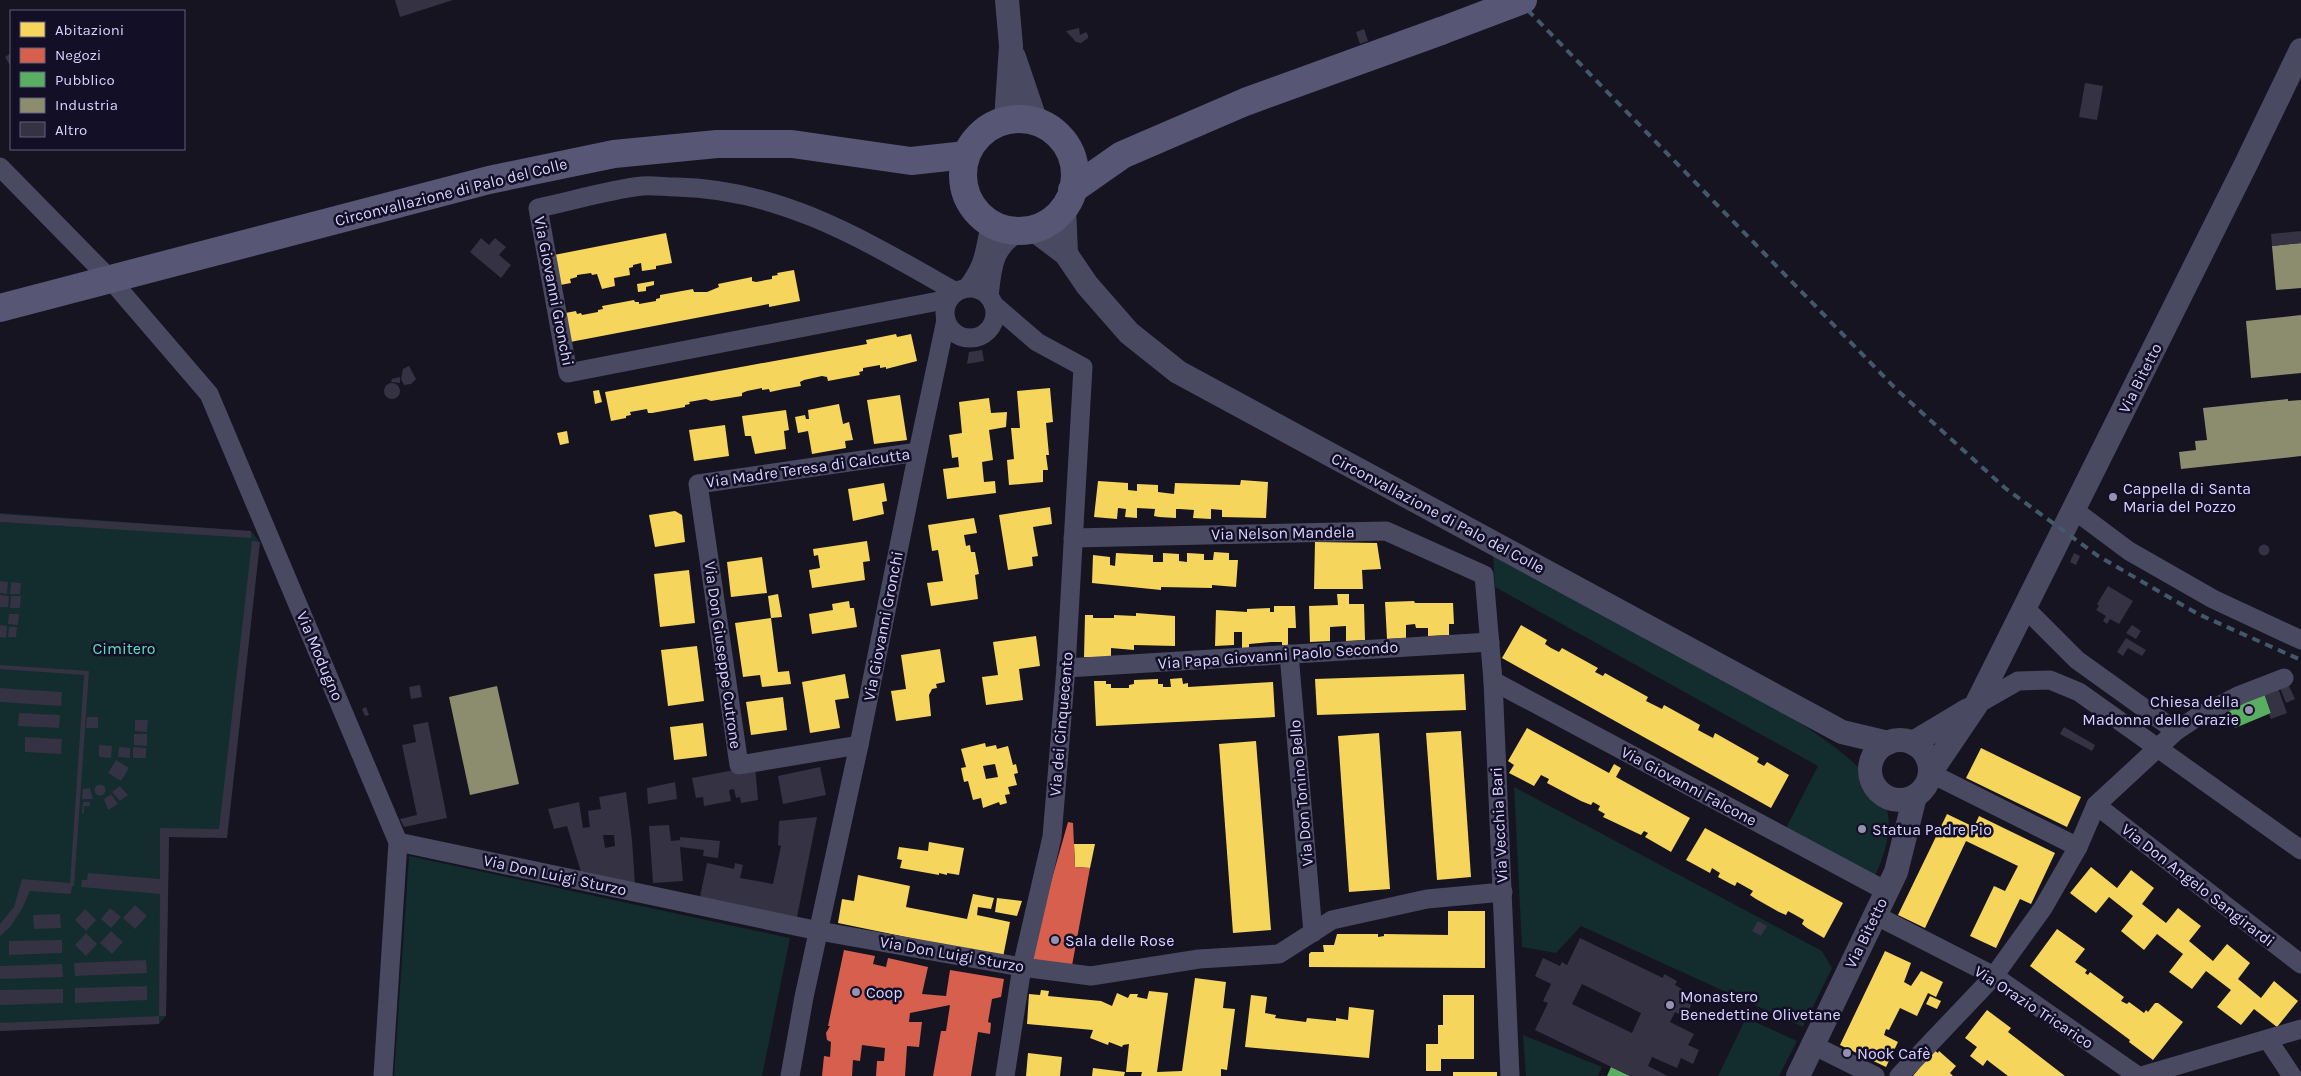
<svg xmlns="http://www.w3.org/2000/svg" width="2301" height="1076" viewBox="0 0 2301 1076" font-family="Karla,sans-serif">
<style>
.green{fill:#132c2d}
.homes{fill:#f6d55c;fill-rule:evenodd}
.shops{fill:#d6604d}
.public{fill:#5aae61}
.industry{fill:#8c8c6e}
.building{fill:#343243;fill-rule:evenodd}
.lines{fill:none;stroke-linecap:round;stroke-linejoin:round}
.minor{stroke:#4a4962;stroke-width:19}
.tertiary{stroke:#4a4962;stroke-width:24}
.secondary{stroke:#575674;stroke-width:28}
.rail{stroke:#43596b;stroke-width:4;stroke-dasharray:8 6;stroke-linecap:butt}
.secondary-bridge{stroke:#575674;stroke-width:28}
.poi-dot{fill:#9591b1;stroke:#130f26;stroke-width:2}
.labels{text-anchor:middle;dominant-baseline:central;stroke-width:5;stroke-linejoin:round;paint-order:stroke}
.street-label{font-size:16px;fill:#d9d4ff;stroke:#130f26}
.poi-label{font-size:16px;fill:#d9d4ff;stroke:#130f26;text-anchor:start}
.park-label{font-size:16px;fill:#5fe0c0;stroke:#130f26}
</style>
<rect width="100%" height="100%" fill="#161421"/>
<g class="green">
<path d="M0,513L251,531L260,542L227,838L169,837L166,1016L159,1024L0,1031Z"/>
<path d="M1493,554C1548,584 1603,614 1659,644C1715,675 1862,744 1885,803C1894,827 1885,854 1875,876L1786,828L1818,766L1495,587Z"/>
<path d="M1514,787L1822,951L1832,968L1803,1027L1581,926L1556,953L1522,947Z"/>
<path d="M409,856L790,938L762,1076H394Z"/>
<path d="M1746,1018L1797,1041L1779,1076H1718Z"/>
<path d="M1523,1035L1602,1067L1598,1076H1526Z"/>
</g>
<g class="homes">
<path d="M666,233L672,263L656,266V269L642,271L641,263L633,265V267L629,268L630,275L614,278L615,286L602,289L597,274L592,275L591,273L577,275V277L570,279L571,283L555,286L549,256Z"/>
<path d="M794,270L800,301L769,307V304L565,343L560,314L576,311L577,314L581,313L582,315L598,312V310L603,309L602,306L634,300L635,302H639V304L656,301V299L660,298V295L693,289L694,292H707L719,287L718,284L752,277V281L756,282L766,280L772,279V276L778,275L777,273Z"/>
<path d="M654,281V285L646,287V291L638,292L637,284Z"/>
<path d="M896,334L897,337L911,334L917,361L886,369V367L880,368V365L863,368V371L859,372L860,375L828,381L827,377L822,376L804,380L800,382L801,386L784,389L770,392L769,389L762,390V388L747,391L742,393V396L711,401L706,399L689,402L690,404L685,405V407L652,413H648L647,409L630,412L631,415L626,416V418L611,421L605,392L867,344L866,340Z"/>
<path d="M1050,388L1053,422L1046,423L1049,455H1046L1048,470H1043V482L1009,485L1007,460L1014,459L1011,428H1020L1017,391Z"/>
<path d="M599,390L602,402L595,404L593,391Z"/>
<path d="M900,395L907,440L874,444L867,400Z"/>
<path d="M989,398L991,413L1007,412L1006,427L989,430L993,460L982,462L984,482L995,481L996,493L947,499L943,469L959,467L958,457L952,458L949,435L962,433L959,402Z"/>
<path d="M839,404L843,424L849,422L853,440L845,441L846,448L812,454L808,431L798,433L795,417L805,415L806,419H809L808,410Z"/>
<path d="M786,410L789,430L784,431L786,449L755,454L751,436H745L742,416Z"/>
<path d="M725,425L729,456L694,461L689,430Z"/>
<path d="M567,431L569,443L560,445L557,433Z"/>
<path d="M1241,480L1268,482L1266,518L1222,517V510L1211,509V519L1193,518L1194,510L1180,509H1176V518L1159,517L1154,516L1155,509L1137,508V518L1125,517L1126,509L1118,508L1117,519L1094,517L1098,481L1128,483V490L1137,491V484L1158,485V492L1174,494L1175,483L1240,485Z"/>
<path d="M884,483L887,501L882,502L884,514L853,521L848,489Z"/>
<path d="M1050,507L1052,524L1033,527L1038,556L1032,557L1033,566L1008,570L999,515Z"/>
<path d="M675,511L682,515L685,542L655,547L649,515Z"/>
<path d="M974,518L977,533L964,535L966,546L970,545L971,552H975L979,574L975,575L978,599L931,606L927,583L943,581L938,550L932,551L928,525Z"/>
<path d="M867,541L870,561L863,562L865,580L812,588L809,570L820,568L818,555L814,556L813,549Z"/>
<path d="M1315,542L1377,543L1381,569L1362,570L1363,589H1314Z"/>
<path d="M1214,552L1229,553V560H1238L1236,587L1212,585V588L1161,587V590L1092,583L1093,555L1110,557V565L1115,566L1116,553L1153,555V562H1163V553L1179,554V561L1187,562V553L1204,554V560H1213Z"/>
<path d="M762,557L767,593L731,597L727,562Z"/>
<path d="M689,570L695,623L660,627L654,574Z"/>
<path d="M778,594L782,617L771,618L768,596Z"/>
<path d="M1337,594H1349V604H1364L1365,640L1346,641V626L1330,627V641L1310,642L1309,606L1338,605Z"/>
<path d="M849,601L850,608H854L857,627L812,634L809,614L833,610L832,604Z"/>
<path d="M1414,601L1415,603H1453L1454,624H1449V635L1428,636V628H1416L1415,624L1406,625V638L1387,639L1385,602Z"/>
<path d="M1274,606H1295L1296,628H1288V645H1282V642H1271L1249,644V650H1242V632H1234V645L1215,646L1216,610L1247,612V609L1270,608V612H1274Z"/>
<path d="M1136,613L1175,616V646L1134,645V650L1111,648V658L1084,657L1085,615H1093V618H1114V615L1136,616Z"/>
<path d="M771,618L778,672L789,671L791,684L762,687L760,675L743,677L735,623Z"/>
<path d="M1521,625L1547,640L1545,644L1551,648L1559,652L1562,648L1598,668L1595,672L1603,676L1605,673L1648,697L1646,701L1662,709L1664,705L1693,721L1700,725L1698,730L1713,738L1715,733L1759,758L1757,762L1764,766L1767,762L1789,775L1771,808L1502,658Z"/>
<path d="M1036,636L1040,666L1019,669L1023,700L986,705L982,677L998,675L993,642Z"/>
<path d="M697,646L704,701L668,706L661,650Z"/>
<path d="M940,649L945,682L936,684L937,688L932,689L929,695L931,716L896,721L891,691L906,689L901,655Z"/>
<path d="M845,674L849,698L835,700L840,728L810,733L802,682Z"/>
<path d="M1464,674L1466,710L1317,715L1315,679Z"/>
<path d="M1182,678L1183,684L1188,683V687L1273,682L1275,717L1096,726L1094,681H1106V684H1111V688H1129V685L1134,684V680L1158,679V684H1163V687H1171L1170,679Z"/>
<path d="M783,697L787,730L751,735L746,702Z"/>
<path d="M703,723L707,756L674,760L670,727Z"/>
<path d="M1527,728L1609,773L1614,764L1621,768L1616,777L1690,818L1671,852L1645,837L1648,833L1644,831L1641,835L1603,817L1605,814L1598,810L1600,806L1593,802L1591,805L1581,801L1547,783L1549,779L1541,775L1534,786L1509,773L1514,765L1508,761Z"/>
<path d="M1461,731L1471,877L1437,880L1426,733Z"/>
<path d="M1379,733L1390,889L1349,892L1338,736Z"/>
<path d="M1256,741L1271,930L1233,933L1219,744Z"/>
<path d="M985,743L986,747L996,745L997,749L1008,746L1013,765L1016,764L1018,773L1014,774L1017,785L1008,787L1010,794L1005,795L1007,803L1000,805L999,802L983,808L981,798L973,800L968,781L964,782L961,768L966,767L961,749ZM995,764L998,777L986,779L983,766Z"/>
<path d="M1981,748L2081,797L2067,827L1966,778Z"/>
<path d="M1947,814L1974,827L1979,816L2055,853L2031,904L2020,899L1996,948L1970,936L1994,886L2005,891L2018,866L1966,841L1925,928L1898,915Z"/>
<path d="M1705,828L1843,903L1824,938L1807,928L1802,924L1804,920L1797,916L1788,911L1786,915L1779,912L1756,899L1750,895L1753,891L1737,882L1735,886L1729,883L1718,877L1720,873L1712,868L1710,873L1686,860Z"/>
<path d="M929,842L964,848L959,875L947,873V875L939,873V875L900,868L902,860L897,859L899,847L928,851Z"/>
<path d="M1074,844H1095L1090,868L1075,867Z"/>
<path d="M2091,867L2117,888L2131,870L2154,888L2142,904L2166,923L2178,908L2201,926L2189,941L2213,961L2227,944L2250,963L2238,979L2261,998L2274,981L2298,1001L2277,1027L2254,1009L2241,1025L2217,1007L2231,990L2206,971L2192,989L2169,972L2183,954L2157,934L2144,950L2121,931L2133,916L2109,897L2096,913L2070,893Z"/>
<path d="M858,875L910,886L906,907L967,919L973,894L994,898L991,909L978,907L977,915L1010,922L1003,957L838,923L842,899L854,901Z"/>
<path d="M997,898L1022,901L1017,916L995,912Z"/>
<path d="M1448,911H1485V968L1309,967V954L1311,952H1324L1323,945H1334L1337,934H1378V937L1384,936V934L1448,935Z"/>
<path d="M2057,929L2085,949L2075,962L2087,970L2085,973L2088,975L2090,972L2124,997L2121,1001L2127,1004L2129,1002L2144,1013L2146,1010L2148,1012L2155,1003H2158L2183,1022L2153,1060L2129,1042L2130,1040L2030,966Z"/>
<path d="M1885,951L1911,963L1904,982L1911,986L1921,971L1943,982L1936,997L1928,993L1917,1016L1900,1008L1889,1030L1886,1029L1884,1035L1898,1042L1886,1067L1840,1045Z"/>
<path d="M1195,978L1226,982L1223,1008L1235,1009L1227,1070L1221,1069V1076H1141L1142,1072H1126L1129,1044L1123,1045L1122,1047L1109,1042L1108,1045L1090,1038L1093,1030L1027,1024L1029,994L1040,995L1041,990L1049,991L1048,996L1101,1001L1112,1006L1117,993L1128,998L1130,994H1138L1137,997L1147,999L1149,991L1168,993L1157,1072L1182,1071Z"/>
<path d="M1251,995L1267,997L1265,1013L1276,1015L1275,1018L1306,1022L1307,1018L1336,1021V1018L1348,1020L1349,1007L1374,1010L1369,1058L1245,1047Z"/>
<path d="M1443,995H1474V1059H1441V1071H1426V1044H1438V1025H1443Z"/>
<path d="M1930,996L1941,1001L1937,1009L1926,1004Z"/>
<path d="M1987,1010L2011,1028L2008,1032L2065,1076H2008L1987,1060L1983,1066L1970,1056L1977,1047L1965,1038Z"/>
<path d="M1934,1050L1938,1053L1939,1051L1956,1066L1950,1073L1953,1076H1913Z"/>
<path d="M1028,1053L1062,1057L1060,1076H1026Z"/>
<path d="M1093,1068L1125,1072L1124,1076H1092Z"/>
<rect x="1453" y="1072" width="44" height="4"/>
</g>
<g class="shops">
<path d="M1068,822L1073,823L1075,867L1090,868L1071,971L1028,963Z"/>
<path d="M844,950L875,956L873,964L886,967L888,958L928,967L922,994L946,996L950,970L1004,979L1001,997L992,999L988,1022L991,1023L990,1034L978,1032L971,1076H933L941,1031H946L950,1005L910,1013L909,1022H922L919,1047L907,1046L905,1076H876L877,1061H884L885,1048L862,1045L860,1061L853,1060L852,1076H822L824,1056L830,1057L831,1042L827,1040L826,1033L830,1026H828Z"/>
</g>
<g class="public">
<path d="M2264,693L2271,713L2235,728L2227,708Z"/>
<path d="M1611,1067L1630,1076H1607Z"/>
</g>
<g class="industry">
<path d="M2301,243V288L2276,290L2272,246Z"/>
<path d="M2301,315V373L2251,378L2246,321Z"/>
<path d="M2288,399V401L2301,400V456L2181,469L2179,452L2196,450L2195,441L2207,440L2203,408Z"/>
<path d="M497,686L519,784L470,795L449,697Z"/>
</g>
<g class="building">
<path d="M395,0H453L400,17Z"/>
<path d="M1079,28L1080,35L1086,32L1088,35V38L1081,43L1076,42L1066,31Z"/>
<path d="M1364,29L1368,41L1360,44L1356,32Z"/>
<path d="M11,53V67L5,57Z"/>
<path d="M2085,83L2103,86L2097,120L2079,117Z"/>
<path d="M2301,231V243L2272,246L2271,234Z"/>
<path d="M481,238L489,245L495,238L506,247L499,255L511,265L501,278L470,252Z"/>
<path d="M982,350L984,361L967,364L969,352Z"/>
<path d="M409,366L416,379L411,384L404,385L401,379L403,369Z"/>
<path d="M400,377V383L391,382L392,379Z"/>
<circle cx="392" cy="391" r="8"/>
<path d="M0,514L251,531V538L0,522Z"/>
<path d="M252,541L260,542L227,838L169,837L166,1016H159L160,894L81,887L82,880H87L88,873L160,879V828L219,829Z"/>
<circle cx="2264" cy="550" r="5.5"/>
<path d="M2074,553L2080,556L2076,565L2070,562Z"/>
<path d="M0,581L8,582L7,594L0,593Z"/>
<path d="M11,582L21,583L20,594H10Z"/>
<path d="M2108,586L2133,601L2119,624L2110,619L2107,624L2103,621L2106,616L2096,610L2099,606L2097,604Z"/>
<path d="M0,595L9,596L8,607H0Z"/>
<path d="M11,596H21L20,608H10Z"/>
<path d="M9,614H19L18,625L8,624Z"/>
<path d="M0,625L7,626L6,638L0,637Z"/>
<path d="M2132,625L2141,631L2136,639L2126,633Z"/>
<path d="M9,627H17L16,637H8Z"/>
<path d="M2126,638L2146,650L2142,656L2128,648L2123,656L2117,652Z"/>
<path d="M0,665L89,671L74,886H72L71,894L30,891L22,909L10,927L0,936V924L14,907L22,879L70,883L84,675L0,669Z"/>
<path d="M2288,684L2295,699L2286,703L2280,688Z"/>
<path d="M420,685L422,697L411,699L409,687Z"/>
<path d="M0,688L62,692L61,706L0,702Z"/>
<path d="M2278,688L2287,713L2271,719L2269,714L2271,713L2264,693Z"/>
<path d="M366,707L369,715L365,716L362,709Z"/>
<path d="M19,713L60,715L59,728L18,726Z"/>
<path d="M87,717H98V728H86Z"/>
<path d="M135,720H148L147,732L135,731Z"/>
<path d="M428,722L447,818L404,827L400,819L417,815L402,745L416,742L413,725Z"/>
<path d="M2064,727L2095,745L2092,751L2060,734Z"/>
<path d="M134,734H147V746L134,745Z"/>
<path d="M25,737L62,739L61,754L25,752Z"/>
<path d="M99,745L112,746L111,758L99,757Z"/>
<path d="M119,747L130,748V758L118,757Z"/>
<path d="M133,747L146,748V758H133Z"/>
<path d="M116,760L129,768L121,781L108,773Z"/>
<path d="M755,766L758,800L741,803L740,797L736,798L734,789L729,790L731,801L704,806L703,797L696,798L692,778Z"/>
<path d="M820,767L826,795L783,804L778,776Z"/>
<path d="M675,782L677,799L648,804L647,788Z"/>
<circle cx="100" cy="790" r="5.5"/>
<path d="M120,786L128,795L120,801L112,792Z"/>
<path d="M90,788L93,799H82L83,789Z"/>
<path d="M626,792L632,840L635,885L581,872L567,826L554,829L548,809L579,802L583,828L590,827L588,811L601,809L599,797ZM603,835H614L615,846L605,848Z"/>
<path d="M111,794L118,804L108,810L104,799Z"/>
<path d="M83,802H90V806H84V813H82Z"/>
<path d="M817,817L797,917L700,897L707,863L734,869L735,863L743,865L740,878L773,884L781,846L778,845L779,821Z"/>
<path d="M669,825L671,841L680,840V837L720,841L718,858L703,856L704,850L680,847L683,881L653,883L649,826Z"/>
<path d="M135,905L147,916L135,929L123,918Z"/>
<path d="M110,908L121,917L111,928L101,919Z"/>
<path d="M85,909L96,920L86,931L75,920Z"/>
<path d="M60,914L61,928L34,929L33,915Z"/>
<path d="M1758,921L1767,926L1761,936L1752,931Z"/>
<path d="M111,931L123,942L112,954L100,943Z"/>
<path d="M86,933L97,944L86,956L75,945Z"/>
<path d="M1580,938L1663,978L1664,974L1677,981L1675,985L1682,989L1679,995L1693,1001L1686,1017L1675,1012L1670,1022L1694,1034L1688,1045L1699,1050L1693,1064L1681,1058L1677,1068L1652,1057L1648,1066L1668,1076H1630L1535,1030L1548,1003L1543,1001L1551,984L1535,976L1543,958L1560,966L1562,962L1567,965ZM1582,984L1641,1013L1632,1033L1572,1004Z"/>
<path d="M62,940V953L9,955V941Z"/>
<path d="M146,960L147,973L75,976L74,963Z"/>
<path d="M62,964L63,977L0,979V966Z"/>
<path d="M147,986V1000L75,1003V988Z"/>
<path d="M63,989V1003L0,1005V990Z"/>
<path d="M159,1016V1024L0,1031V1023Z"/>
</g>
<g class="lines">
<g class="minor">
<path d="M0,167L111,280L209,394L398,842L383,1076"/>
<path d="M967,288C987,261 983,253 991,224"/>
<circle cx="970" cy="313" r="25"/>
<path d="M989,297C992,268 993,246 1021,231"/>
<path d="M949,299L568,373L538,208C572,201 607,190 642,186C653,185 665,187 676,187C782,189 866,241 956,292"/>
<path d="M993,304L1037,342L1083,367L1066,668L1052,837L1022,967L1005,1076"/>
<path d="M2074,510L2129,551L2213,599L2301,640"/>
<path d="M1073,538L1386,531L1484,575L1493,681L1510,1076"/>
<path d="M2025,608L2077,660L2176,731"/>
<path d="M1289,654L1313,933"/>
<path d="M1066,668L1490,642"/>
<path d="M1493,681L1886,891"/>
<path d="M1976,705L2018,681L2050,680L2079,692L2301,850"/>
<path d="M859,745L739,765L698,484L918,452"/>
<path d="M1930,773L2078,847"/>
<path d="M2096,805L2301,964"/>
<path d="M398,842L819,931L1022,967L1091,976L1199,959L1279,954L1332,920L1427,899L1503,892"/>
<path d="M1875,915L1994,976L2138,1076"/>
<path d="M2268,1040L2292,1076"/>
<path d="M1813,1045L1875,1076"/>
<path d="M790,1076L804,997L859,745L918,452L946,320"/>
<path d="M1899,1076L1994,976L2043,908L2078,847L2096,805L2176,731L2197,717L2240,695L2284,678"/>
<path d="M2141,1076L2301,1029"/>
</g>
<g class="tertiary">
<path d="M1014,57L1036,122"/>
<path d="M1006,120L1011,46L1007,0"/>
<path d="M1064,207L1066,254"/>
<path d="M1033,229L1066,254L1087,285L1129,333L1178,372L1842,732L1888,743"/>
<circle cx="1900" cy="770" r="30"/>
<path d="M1913,743L1968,710"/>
<path d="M1930,773L1976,705L2246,164L2301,50"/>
<path d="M1798,1076L1896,872L1915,796"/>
</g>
<g class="secondary">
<circle cx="1019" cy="175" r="56"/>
<path d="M1072,190L1122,155L1245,102L1441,31"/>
<path d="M0,308L489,180L614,154L717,144H792L911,161L966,155"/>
</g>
<path class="rail" d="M1518,0L1897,390L2005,488L2098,556L2198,614L2301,660"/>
<path class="secondary-bridge" d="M1441,31L1523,0"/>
</g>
<g class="poi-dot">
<circle cx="2113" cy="497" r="5"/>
<circle cx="2249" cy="710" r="5"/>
<circle cx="1862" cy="829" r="5"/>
<circle cx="1055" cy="940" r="5"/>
<circle cx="856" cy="992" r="5"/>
<circle cx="1670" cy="1005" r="5"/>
<circle cx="1847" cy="1053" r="5"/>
</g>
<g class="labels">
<g class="street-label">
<text transform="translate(451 192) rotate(-14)">Circonvallazione di Palo del Colle</text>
<text transform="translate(554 291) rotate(79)">Via Giovanni Gronchi</text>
<text transform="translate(2140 378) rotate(-63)">Via Bitetto</text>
<text transform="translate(808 468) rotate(-8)">Via Madre Teresa di Calcutta</text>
<text transform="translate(1438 513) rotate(28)">Circonvallazione di Palo del Colle</text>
<text transform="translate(1283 533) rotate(-1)">Via Nelson Mandela</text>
<text transform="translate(883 626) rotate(-79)">Via Giovanni Gronchi</text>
<text transform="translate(723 655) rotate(82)">Via Don Giuseppe Cutrone</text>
<text transform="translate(1278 655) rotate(-4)">Via Papa Giovanni Paolo Secondo</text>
<text transform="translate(320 656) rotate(67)">Via Modugno</text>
<text transform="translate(1061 724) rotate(-85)">Via dei Cinquecento</text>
<text transform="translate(1689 786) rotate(28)">Via Giovanni Falcone</text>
<text transform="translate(1301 793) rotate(-95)">Via Don Tonino Bello</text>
<text transform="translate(1499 825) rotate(-93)">Via Vecchia Bari</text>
<text transform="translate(555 875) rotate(12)">Via Don Luigi Sturzo</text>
<text transform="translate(2198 885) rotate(38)">Via Don Angelo Sangirardi</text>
<text transform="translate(1866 933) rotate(-64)">Via Bitetto</text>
<text transform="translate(952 954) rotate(10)">Via Don Luigi Sturzo</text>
<text transform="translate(2034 1007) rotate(33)">Via Orazio Tricarico</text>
</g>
<g class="poi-label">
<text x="2123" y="488">Cappella di Santa<tspan x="2123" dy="18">Maria del Pozzo</tspan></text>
<text x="2239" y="701" text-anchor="end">Chiesa della<tspan x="2239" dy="18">Madonna delle Grazie</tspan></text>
<text x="1872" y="829">Statua Padre Pio</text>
<text x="1065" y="940">Sala delle Rose</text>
<text x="866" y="992">Coop</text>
<text x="1680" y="996">Monastero<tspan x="1680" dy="18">Benedettine Olivetane</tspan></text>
<text x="1857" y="1053">Nook Cafè</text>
</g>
<g class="park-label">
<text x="124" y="648">Cimitero</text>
</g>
</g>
<rect x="10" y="10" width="175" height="140" fill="#130f26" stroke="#625e7d"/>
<rect x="20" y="22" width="25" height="15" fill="#f6d55c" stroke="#625e7d"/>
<text x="55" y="35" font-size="15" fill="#d9d4ff">Abitazioni</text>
<rect x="20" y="48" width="25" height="15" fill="#d6604d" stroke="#625e7d"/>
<text x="55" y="60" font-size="15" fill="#d9d4ff">Negozi</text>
<rect x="20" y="72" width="25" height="15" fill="#5aae61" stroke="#625e7d"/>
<text x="55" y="85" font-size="15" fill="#d9d4ff">Pubblico</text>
<rect x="20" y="98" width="25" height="15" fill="#8c8c6e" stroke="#625e7d"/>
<text x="55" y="110" font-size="15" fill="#d9d4ff">Industria</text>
<rect x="20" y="122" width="25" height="15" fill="#343243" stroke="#625e7d"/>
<text x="55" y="135" font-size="15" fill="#d9d4ff">Altro</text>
</svg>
